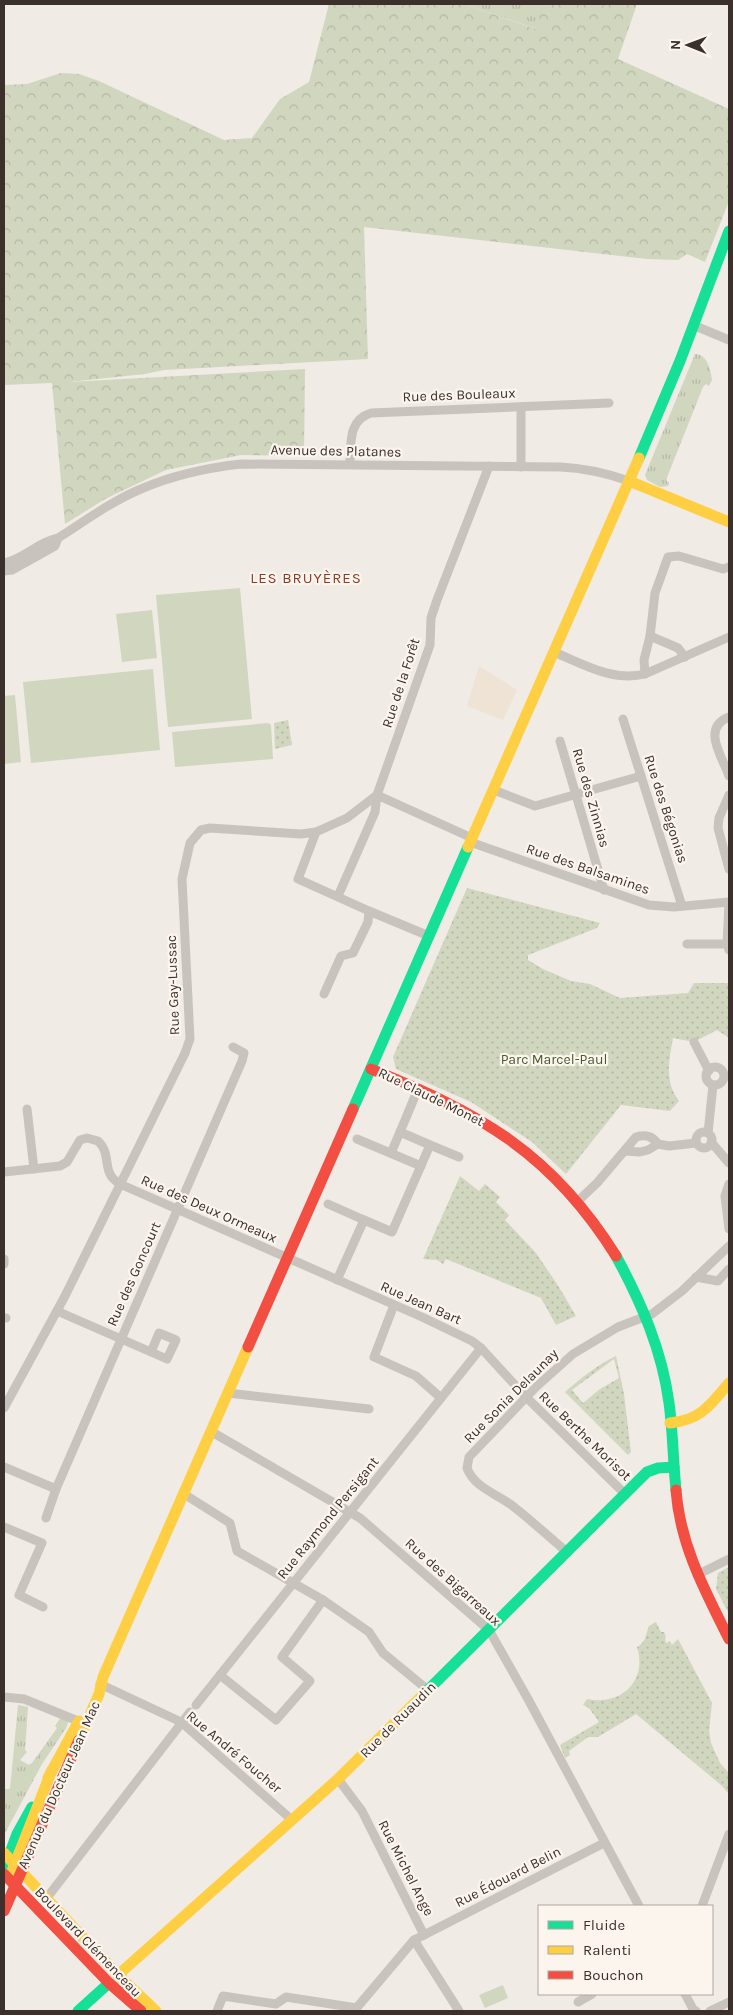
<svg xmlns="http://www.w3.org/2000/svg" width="733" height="2015" viewBox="0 0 733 2015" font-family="Karla,sans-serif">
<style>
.grass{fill:url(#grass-tufts)}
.forest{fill:url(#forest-crowns)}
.park{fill:url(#park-dots);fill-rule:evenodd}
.pitch{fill:#d1d6bf}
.plaza{fill:#eee3d5}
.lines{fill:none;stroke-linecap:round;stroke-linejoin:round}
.street{stroke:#c9c3be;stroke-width:9}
.fast{stroke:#16e098;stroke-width:11}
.slow{stroke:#ffcf43;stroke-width:11}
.jam{stroke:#f24e42;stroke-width:11}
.labels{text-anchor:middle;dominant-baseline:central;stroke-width:4.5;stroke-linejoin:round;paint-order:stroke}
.street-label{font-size:14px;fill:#3b302b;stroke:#fbf5ee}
.park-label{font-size:14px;fill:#4a5a2e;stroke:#fbf5ee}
.neighbourhood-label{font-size:15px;letter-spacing:1px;fill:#8c3b22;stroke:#fbf5ee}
</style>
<defs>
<pattern id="grass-tufts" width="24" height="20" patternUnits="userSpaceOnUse" patternTransform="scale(1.25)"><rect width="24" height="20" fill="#d1d6bf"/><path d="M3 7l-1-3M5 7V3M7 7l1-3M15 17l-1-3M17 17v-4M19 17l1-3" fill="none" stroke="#b4b8a4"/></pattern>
<pattern id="forest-crowns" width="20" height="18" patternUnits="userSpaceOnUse" patternTransform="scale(1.25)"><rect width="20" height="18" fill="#d1d6bf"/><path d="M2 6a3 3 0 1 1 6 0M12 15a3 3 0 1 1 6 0" fill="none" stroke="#b4b8a4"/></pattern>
<pattern id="park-dots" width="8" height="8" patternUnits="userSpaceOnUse" patternTransform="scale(1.25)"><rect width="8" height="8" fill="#d1d6bf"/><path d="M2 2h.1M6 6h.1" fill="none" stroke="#b4b8a4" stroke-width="1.8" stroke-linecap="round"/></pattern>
</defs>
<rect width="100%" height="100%" fill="#f0ebe5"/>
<g class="grass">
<path d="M464,4H539L537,29Z"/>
<path d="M695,354C707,354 711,370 712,380L709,386L706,384L703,387L666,480L669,483L668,486L660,487L647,480L645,475Z"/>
<path d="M18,1705L28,1707L25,1750L27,1752L20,1760L29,1765L32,1763L57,1728L55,1726L61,1717L69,1720L66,1728L42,1764L4,1835V1789H10Z"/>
</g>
<path class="forest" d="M329,4H464L536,29L539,4H637L618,59L729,109V201L705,262L687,254L678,260L647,259L364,227L368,359L164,370L145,374L69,382L305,369L304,456L241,455L166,470L105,499L65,524L52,383L4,385V85L27,84L61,73L79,74L99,81L224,140L252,138L280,99L309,82Z"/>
<g class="park">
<path d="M288,720L292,745L275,749L274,723Z"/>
<path d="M467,888L600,923L597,928L528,955V960L543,969L571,981L590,984L620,998L688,993L694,983H729V1038L717,1030L694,1042L673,1038C669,1061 664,1081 679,1101L670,1111L621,1105L566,1174L532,1142L471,1102L396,1069L393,1057Z"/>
<path d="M460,1176L479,1191L485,1184L500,1197L496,1202L509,1215L505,1220L536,1253L559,1287L576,1316L556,1325L541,1298L446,1259L443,1264L437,1260L423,1259Z"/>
<path d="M616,1356L624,1394L631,1452L628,1455L565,1392C581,1378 597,1365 616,1356ZM614,1359L619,1378L600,1389L583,1403L572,1390Z"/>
<path d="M729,1567V1614L716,1589L718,1573Z"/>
<path d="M656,1622L661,1632H664L666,1637L665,1639L666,1643L670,1641L672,1645L678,1639L712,1703L709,1731L711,1743L720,1763L729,1773V1794L721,1785L636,1714L598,1737H588L569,1751L570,1755L565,1758L560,1745L599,1722L589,1708L583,1705L587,1699C620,1706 648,1682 637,1647C645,1644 646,1634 649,1626Z"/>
</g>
<g class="pitch">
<path d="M240,588L252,719L168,727L156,595Z"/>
<path d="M152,610L157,658L122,662L116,614Z"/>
<path d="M153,669L160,750L31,763L23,682Z"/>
<path d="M15,695L21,762L4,764V696Z"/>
<path d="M268,723L271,725L273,759L175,767L172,732Z"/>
<path d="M503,1985L508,1998L485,2008L479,1995Z"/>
</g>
<path class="plaza" d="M479,666L517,690L503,720L467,706Z"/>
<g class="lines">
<g class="street">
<path d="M693,325L729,340"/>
<path d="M521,407V467"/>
<path d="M350,464C351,443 348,420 371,413L609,403"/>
<path d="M4,563C24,559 38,542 58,538C85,521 112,501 141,489C173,475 206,468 241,464L560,467C585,468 606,473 629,481"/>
<path d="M4,571L12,570L55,546L58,538"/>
<path d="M650,636L678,648L685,657"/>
<path d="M554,652C583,664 613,682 645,674L729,637"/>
<path d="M645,674L644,660L650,636L655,593L668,557L679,556L723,569L729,567"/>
<path d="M729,717C701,728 722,756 729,776"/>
<path d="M623,719L682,906"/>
<path d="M560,741L604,890"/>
<path d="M494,790L535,806L641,776"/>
<path d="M377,795L472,838"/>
<path d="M729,795L719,818L718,828L729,869"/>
<path d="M316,832L298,879L369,911L368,922L353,953L341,956L324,994"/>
<path d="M470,842L649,905L674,907L729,902"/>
<path d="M338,896L375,812L377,795L430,645L431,618L437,600L489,466"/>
<path d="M369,911L429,936"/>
<path d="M687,944H727L729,950"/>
<path d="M727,944L729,902"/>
<path d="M694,1042L709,1071"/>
<circle cx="715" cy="1076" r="9"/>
<path d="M27,1109L34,1169"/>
<circle cx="704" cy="1140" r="8"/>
<path d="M708,1133L713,1085"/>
<path d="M357,1139L421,1166"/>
<path d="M711,1142L729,1163"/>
<path d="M430,1145L459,1157"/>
<path d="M625,1151L640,1152L648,1150L658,1144L669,1146L696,1143"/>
<path d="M391,1153L400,1132"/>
<path d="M4,1172L60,1166L67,1162L80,1140L87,1138L98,1141C113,1155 100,1173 120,1184L422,1317L472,1341L481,1348L526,1397L625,1494"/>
<path d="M729,1184L725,1196L729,1229"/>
<path d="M578,1201L597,1183L636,1137C646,1134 652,1136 658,1144"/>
<path d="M328,1204L364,1220"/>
<path d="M4,1259V1264"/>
<path d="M696,1277L718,1281L729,1269"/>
<path d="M337,1280L364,1220L392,1232L430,1145L400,1132L418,1089"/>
<path d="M394,1305L374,1357L416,1376L441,1398"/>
<path d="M57,1311L167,1359L176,1340L159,1333L151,1352"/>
<path d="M4,1318H6"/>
<path d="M228,1393L369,1409"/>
<path d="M4,1408L65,1296L185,1053L190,1039L182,879L190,843L201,830L210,828L301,834L316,832L347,818L377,795"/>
<path d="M212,1432L360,1518L489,1630L528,1699L639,1906"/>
<path d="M4,1467L56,1489"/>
<path d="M184,1494L230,1523L237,1551L323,1600L369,1632L383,1653L428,1690"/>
<path d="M46,1518L56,1489L242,1061L244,1053L233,1047"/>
<path d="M4,1527L42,1543L19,1595L43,1607"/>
<path d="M567,1552C549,1537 532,1521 514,1507C500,1495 474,1488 467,1468L469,1457L536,1387L573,1354L618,1327L652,1314L682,1291L729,1246"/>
<path d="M697,1575L729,1559"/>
<path d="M220,1675L276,1720L310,1681L282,1657L323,1600"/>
<path d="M100,1684L181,1722L292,1820"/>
<path d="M4,1697L24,1699L78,1721"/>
<path d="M196,1705L481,1348"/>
<path d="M338,1779L362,1811L424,1935L414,1940L354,2011"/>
<path d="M46,1899L190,1712"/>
<path d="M702,1906L729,1834"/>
<path d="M424,1935L604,1843"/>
<path d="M414,1940L459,2011"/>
<path d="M685,1994L693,2009L696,2011"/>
<path d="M578,2002L592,1994"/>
<path d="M217,2011L223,1996L276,2004L286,1997L357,2008"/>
<path d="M710,2011L729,2002"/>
</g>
<g class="fast">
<path d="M639,458L680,361L729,231"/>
<path d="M353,1109L468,847"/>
<path d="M616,1256C641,1302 662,1350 669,1403C673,1432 673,1461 676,1490"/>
<path d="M426,1692L647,1472L658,1468L674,1467"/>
<path d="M4,1869L17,1834L32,1807"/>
<path d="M78,2011L109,1983"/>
</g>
<g class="slow">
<path d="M629,481L729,522"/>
<path d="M468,847L639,458"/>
<path d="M670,1423C701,1420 710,1405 729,1383"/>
<path d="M79,1740L99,1694L103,1677L248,1347"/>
<path d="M48,1778L79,1721"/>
<path d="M4,1853L118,1975L156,2011"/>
<path d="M12,1871L52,1770"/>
<path d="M118,1975L338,1779L426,1692"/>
</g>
<g class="jam">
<path d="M371,1069C480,1113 552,1153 616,1256"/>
<path d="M248,1347L353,1109"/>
<path d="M676,1490C680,1545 705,1591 729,1639"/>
<path d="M4,1874L109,1983L141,2011"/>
<path d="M4,1911L79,1740"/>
</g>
</g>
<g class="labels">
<g class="street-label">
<text transform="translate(459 395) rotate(-2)">Rue des Bouleaux</text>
<text transform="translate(336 451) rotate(1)">Avenue des Platanes</text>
<text transform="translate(401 683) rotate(-72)">Rue de la Forêt</text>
<text transform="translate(591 798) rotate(74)">Rue des Zinnias</text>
<text transform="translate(666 809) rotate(72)">Rue des Bégonias</text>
<text transform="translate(588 869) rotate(19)">Rue des Balsamines</text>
<text transform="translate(173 985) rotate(-92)">Rue Gay-Lussac</text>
<text transform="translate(431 1097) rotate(26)">Rue Claude Monet</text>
<text transform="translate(209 1209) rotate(24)">Rue des Deux Ormeaux</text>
<text transform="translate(134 1274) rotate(-66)">Rue des Goncourt</text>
<text transform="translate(421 1303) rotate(24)">Rue Jean Bart</text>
<text transform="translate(511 1396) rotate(-45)">Rue Sonia Delaunay</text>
<text transform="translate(585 1436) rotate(44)">Rue Berthe Morisot</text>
<text transform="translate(328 1518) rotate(-51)">Rue Raymond Persigant</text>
<text transform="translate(453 1582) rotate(42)">Rue des Bigarreaux</text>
<text transform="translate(398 1720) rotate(-45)">Rue de Ruaudin</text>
<text transform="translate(234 1752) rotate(40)">Rue André Foucher</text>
<text transform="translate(59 1785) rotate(-66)">Avenue du Docteur Jean Mac</text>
<text transform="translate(406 1868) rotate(63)">Rue Michel Ange</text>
<text transform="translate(508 1877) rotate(-27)">Rue Édouard Belin</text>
<text transform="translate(88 1942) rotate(46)">Boulevard Clémenceau</text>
</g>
<g class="park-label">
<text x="554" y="1059">Parc Marcel-Paul</text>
</g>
<g class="neighbourhood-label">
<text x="306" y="578">LES BRUYÈRES</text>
</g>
</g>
<rect width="733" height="2015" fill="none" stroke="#3b302b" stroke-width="10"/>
<rect x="538" y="1905" width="175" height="90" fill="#fbf5ee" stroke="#aea6a0"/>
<rect x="548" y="1921" width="25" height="8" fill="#16e098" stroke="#aea6a0"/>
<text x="583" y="1930" font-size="15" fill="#3b302b">Fluide</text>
<rect x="548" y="1946" width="25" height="8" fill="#ffcf43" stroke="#aea6a0"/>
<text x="583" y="1955" font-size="15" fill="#3b302b">Ralenti</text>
<rect x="548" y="1971" width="25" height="8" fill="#f24e42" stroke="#aea6a0"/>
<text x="583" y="1980" font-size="15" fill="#3b302b">Bouchon</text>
<g transform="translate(688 45) rotate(271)" stroke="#fbf5ee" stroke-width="4" paint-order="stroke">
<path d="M0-4L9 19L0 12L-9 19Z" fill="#3b302b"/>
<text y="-8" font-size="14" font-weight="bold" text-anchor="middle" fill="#3b302b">N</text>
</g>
</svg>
